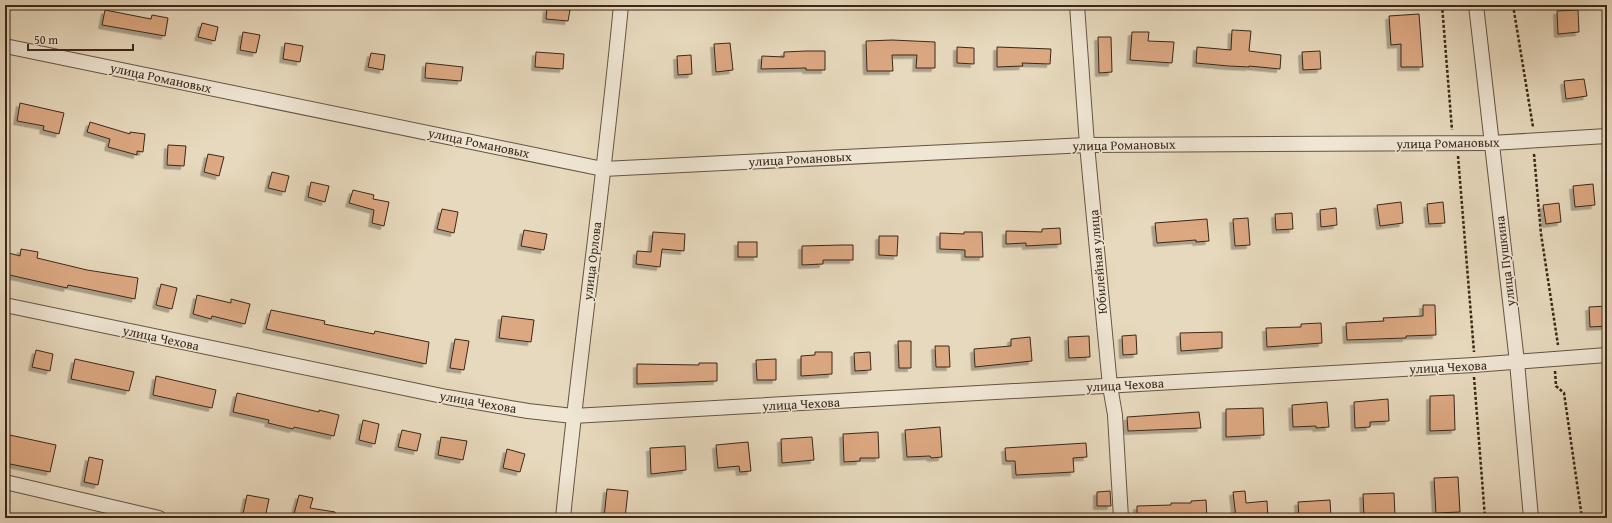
<svg xmlns="http://www.w3.org/2000/svg" width="1612" height="523" viewBox="0 0 1612 523" font-family="'Gentium Book Plus',serif">
<style>
.building{fill:#dca882;stroke:#3c2718;filter:url(#shadow)}
.lines{fill:none;stroke-linecap:round;stroke-linejoin:round}
.minor-casing{stroke:#675441;stroke-width:16}
.path{stroke:#3c2718;stroke-width:2.5;stroke-dasharray:3 2;stroke-linecap:butt}
.minor{stroke:#efe6d4;stroke-width:14}
.labels{text-anchor:middle;dominant-baseline:central;stroke-width:3;stroke-linejoin:round;paint-order:stroke}
.street-label{font-size:13px;fill:#3c2718;stroke:#efe6d4}
</style>
<defs>
<filter id="shadow"><feDropShadow dx="-3.5" dy="3.5" stdDeviation="0" flood-color="#0004"/></filter>
</defs>
<rect width="100%" height="100%" fill="#e7d9bd"/>
<filter id="stains"><feTurbulence type="fractalNoise" baseFrequency=".005" numOctaves="4"/><feColorMatrix values="0 0 0 0 .2 0 0 0 0 .09 0 0 0 0 .02 0 0 0 .5 -.17"/></filter>
<radialGradient id="worn" r=".72"><stop offset=".6" stop-color="#630" stop-opacity="0"/><stop offset="1" stop-color="#630" stop-opacity=".3"/></radialGradient>
<g class="building">
<path d="M547,8L570,10L568,21L546,19Z"/>
<path d="M105,10L151,19L152,15L168,18L165,36L102,25Z"/>
<path d="M1578,10L1579,32L1558,34L1557,11Z"/>
<path d="M1419,14L1423,67H1401V44L1391,45L1389,16Z"/>
<path d="M202,23L218,27L215,41L198,37Z"/>
<path d="M1232,30L1251,31L1249,51L1281,55L1280,69L1249,66V67L1229,66L1196,63L1197,47L1231,50Z"/>
<path d="M243,32L260,35L256,53L240,50Z"/>
<path d="M1132,32H1149L1148,41L1174,42L1172,63L1130,60Z"/>
<path d="M1098,37H1111L1112,72L1099,73Z"/>
<path d="M892,40L935,42V68H916L917,55H892L893,71H867L866,41Z"/>
<path d="M285,43L303,46L300,62L283,59Z"/>
<path d="M730,43L733,70L716,72L714,44Z"/>
<path d="M957,47L974,48V64L957,63Z"/>
<path d="M997,47L1051,49L1050,64L1022,63L1023,66L997,67Z"/>
<path d="M806,51H825V70H806V68L761,69L762,56L784,57V52Z"/>
<path d="M1320,51L1321,69L1303,70L1302,52Z"/>
<path d="M536,52L564,54L563,69L535,67Z"/>
<path d="M371,53L385,55L383,70L368,67Z"/>
<path d="M691,55L692,74L678,75L677,56Z"/>
<path d="M426,63L463,67L461,81L425,78Z"/>
<path d="M1584,79L1587,96L1566,99L1564,81Z"/>
<path d="M20,103L64,113L59,134L43,130L44,126L17,121Z"/>
<path d="M90,122L130,134V132L145,134L143,152L137,151V155L108,147L110,139L87,132Z"/>
<path d="M168,145L186,146L184,166L167,165Z"/>
<path d="M208,154L224,157L219,176L204,172Z"/>
<path d="M272,172L289,176L285,192L268,188Z"/>
<path d="M311,182L329,186L325,202L308,197Z"/>
<path d="M1593,184L1595,205L1575,207L1573,186Z"/>
<path d="M353,190L374,195L373,199L389,202L384,226L372,223L374,210L349,203Z"/>
<path d="M1401,202L1403,223L1380,226L1377,205Z"/>
<path d="M1443,202L1445,223L1429,224L1427,204Z"/>
<path d="M1559,203L1561,222L1546,224L1543,205Z"/>
<path d="M1336,208L1337,225L1321,227L1320,210Z"/>
<path d="M442,209L458,212L454,233L437,229Z"/>
<path d="M1292,213L1293,229L1276,230L1275,214Z"/>
<path d="M1248,218L1250,245L1235,246L1233,219Z"/>
<path d="M1207,219L1209,241L1196,242V240L1157,243L1155,223Z"/>
<path d="M1060,228L1061,244L1026,246V243L1006,244V231L1042,232V229Z"/>
<path d="M524,230L547,234L544,250L521,246Z"/>
<path d="M653,232L685,234L684,251L662,249L660,267L636,264L637,251L651,252Z"/>
<path d="M964,232H982L983,257H965V250L940,249V233L964,234Z"/>
<path d="M879,236H898L897,256L879,255Z"/>
<rect x="738" y="242" width="19" height="15"/>
<path d="M842,245H853V260H823V264L802,265V246Z"/>
<path d="M21,249L38,252L37,258L87,270L138,278L135,299L68,285L67,288L5,274V252L20,256Z"/>
<path d="M161,284L177,288L172,309L156,305Z"/>
<path d="M197,295L231,303V299L250,304L245,324L212,316L211,319L193,314Z"/>
<path d="M1423,305H1435L1436,335L1406,336V338L1347,340L1346,323L1384,321L1383,318L1423,316Z"/>
<path d="M1607,306V326L1590,327L1589,307Z"/>
<path d="M271,310L325,321L324,324L374,334L375,331L429,342L426,364L266,329Z"/>
<path d="M502,316L534,320L531,342L499,338Z"/>
<path d="M1321,323L1322,343L1267,347L1266,328L1301,327V324Z"/>
<path d="M1222,332V348L1181,351L1180,333Z"/>
<path d="M1136,335L1137,354L1123,355L1122,336Z"/>
<path d="M1089,336L1090,357L1069,358L1068,337Z"/>
<path d="M1030,337L1032,361L975,367L974,349L1011,346V339Z"/>
<path d="M455,339L469,341L464,370L450,368Z"/>
<path d="M898,341H911V368H899Z"/>
<path d="M935,346H949L950,367H936Z"/>
<path d="M36,350L53,354L50,371L32,367Z"/>
<path d="M815,352H832V374L801,376V356L815,355Z"/>
<path d="M870,352L871,370L855,371L854,353Z"/>
<path d="M75,359L134,372L129,391L71,379Z"/>
<path d="M776,359V380H757L756,360Z"/>
<path d="M699,363H717V381L637,384V364L699,365Z"/>
<path d="M156,376L216,390L212,408L153,395Z"/>
<path d="M237,393L319,412V410L339,415L334,436L294,427L293,429L268,423L269,420L233,412Z"/>
<path d="M1454,395L1455,430L1430,431V396Z"/>
<path d="M1388,399L1389,421L1370,422V427L1355,428L1354,402Z"/>
<path d="M1327,402L1329,427L1316,428V426L1293,427L1292,405Z"/>
<path d="M1263,408L1264,435L1226,437V409Z"/>
<path d="M1199,412L1201,428L1128,431L1127,417Z"/>
<path d="M363,420L379,424L375,444L359,440Z"/>
<path d="M940,427L942,457L931,458L930,456L907,457L905,430Z"/>
<path d="M402,430L421,434L417,451L398,447Z"/>
<path d="M878,432L879,458H860V461L844,462L843,434Z"/>
<path d="M5,434L56,445L50,472L5,463Z"/>
<path d="M441,437L467,441L463,460L438,455Z"/>
<path d="M812,437L814,460L782,463L781,439Z"/>
<path d="M748,442L751,471L740,472L739,466L718,468L716,445Z"/>
<path d="M1086,443L1087,457L1073,458L1074,472L1016,475L1015,461H1006L1005,448Z"/>
<path d="M685,446L686,470L651,474L650,448Z"/>
<path d="M507,449L525,454L520,472L503,468Z"/>
<path d="M89,457L103,460L98,485L84,482Z"/>
<path d="M1458,477L1460,512L1436,513L1434,478Z"/>
<path d="M607,489L628,491L625,518H604Z"/>
<path d="M1110,491L1111,506H1097V492Z"/>
<path d="M1245,491L1246,503L1267,501L1268,518H1236L1233,492Z"/>
<path d="M1394,493L1395,517L1364,518L1363,494Z"/>
<path d="M247,495L269,499L265,518L243,514Z"/>
<path d="M299,495L313,498L310,508L335,512V518H293Z"/>
<path d="M1206,500L1207,518H1137V506L1171,505V503H1191V501Z"/>
<path d="M1330,500L1331,518H1299L1298,502Z"/>
</g>
<g class="lines">
<g class="minor-casing">
<g id="minor">
<path d="M1077,5L1087,145L1110,386L1115,415L1121,518"/>
<path d="M1476,5L1517,362L1531,518"/>
<path d="M5,46L603,169L1087,145L1491,143L1607,136"/>
<path d="M5,305L447,397L528,411L573,416L1474,365L1607,355"/>
<path d="M5,482L159,518"/>
<path d="M563,518C580,347 605,176 621,5"/>
</g>
</g>
<g class="path">
<path d="M1442,5L1452,130"/>
<path d="M1513,5L1533,127"/>
<path d="M1534,154L1541,234L1558,345"/>
<path d="M1458,156L1474,352"/>
<path d="M1555,371L1556,386L1564,393L1582,518"/>
<path d="M1474,377L1485,518"/>
</g>
<use href="#minor" class="minor"/>
</g>
<g class="labels">
<g class="street-label">
<text transform="translate(161 78) rotate(12)">улица Романовых</text>
<text transform="translate(479 143) rotate(12)">улица Романовых</text>
<text transform="translate(1448 143) rotate(-1)">улица Романовых</text>
<text transform="translate(1124 145) rotate(-1)">улица Романовых</text>
<text transform="translate(800 159) rotate(-3)">улица Романовых</text>
<text transform="translate(592 261) rotate(-83)">улица Орлова</text>
<text transform="translate(1505 261) rotate(-97)">улица Пушкина</text>
<text transform="translate(1098 262) rotate(-95)">Юбилейная улица</text>
<text transform="translate(161 338) rotate(12)">улица Чехова</text>
<text transform="translate(1448 367) rotate(-3)">улица Чехова</text>
<text transform="translate(1125 385) rotate(-3)">улица Чехова</text>
<text transform="translate(478 402) rotate(10)">улица Чехова</text>
<text transform="translate(801 404) rotate(-3)">улица Чехова</text>
</g>
</g>
<rect width="1612" height="523" fill="none" stroke="#e7d9bd" stroke-width="20"/>
<rect x="6" y="6" width="1600" height="511" fill="none" stroke="#3c2718" stroke-width="2"/>
<rect x="10" y="10" width="1592" height="503" fill="none" stroke="#3c2718"/>
<path d="M28 44v6h105v-6" fill="none" stroke="#3c2718" stroke-width="2"/>
<text x="34" y="44" font-size="12" fill="#3c2718" stroke="#efe6d4" stroke-width="3" paint-order="stroke">50 m</text>
<rect width="100%" height="100%" filter="url(#stains)"/>
<rect width="100%" height="100%" fill="url(#worn)"/>
</svg>
